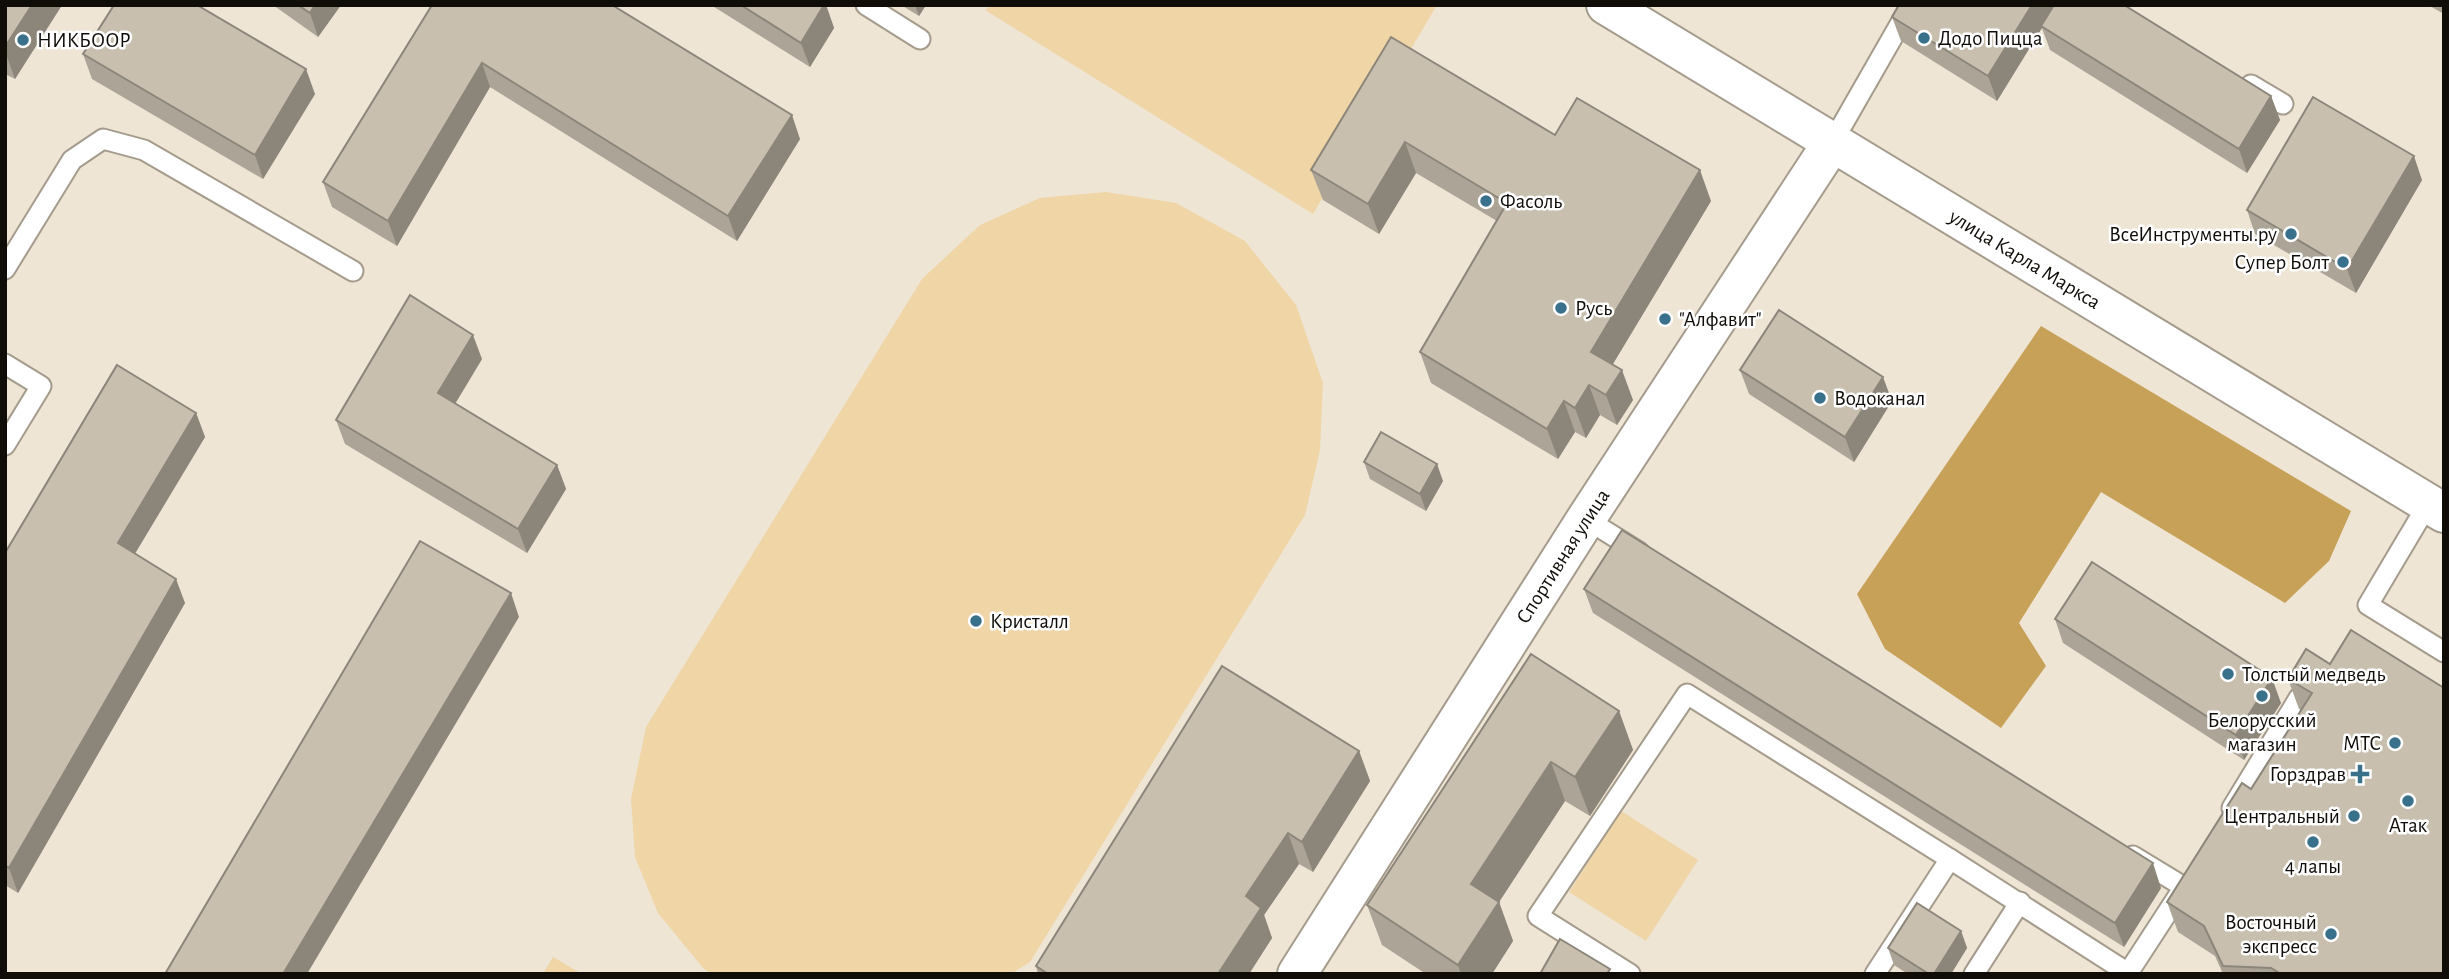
<svg xmlns="http://www.w3.org/2000/svg" width="2449" height="979" viewBox="0 0 2449 979" font-family="'Alegreya Sans',sans-serif">
<style>
.green{fill:#f0d5a6}
.forest{fill:#c8a158}
.lines{fill:none;stroke-linecap:round;stroke-linejoin:round}
.lane-casing{stroke:#a49b8c;stroke-width:23}
.secondary-casing{stroke:#a49b8c;stroke-width:42}
.lane{stroke:#fff;stroke-width:19}
.secondary{stroke:#fff;stroke-width:38}
.wall{fill:#aca496}
.shaded-wall{fill:#8c867a}
.building{fill:#c8bfaf;stroke:#8c867a;stroke-width:2}
.poi-dot{fill:#39708b;stroke:#fff;stroke-width:2.5}
.labels{text-anchor:middle;dominant-baseline:central;stroke-width:5;stroke-linejoin:round;paint-order:stroke}
.poi-label{font-size:21px;fill:#100d08;stroke:#fff;text-anchor:start}
.street-label{font-size:21px;fill:#100d08;stroke:#fff}
</style>
<rect width="100%" height="100%" fill="#eee5d5"/>
<g class="green">
<path d="M992,5H1437L1313,214L985,10Z"/>
<path d="M1106,192L1176,203L1245,241L1296,305L1323,383L1320,450L1305,515L1030,962L1011,974H711L703,968L658,913L635,857L631,799L646,727L922,279L980,225L1040,198Z"/>
<path d="M1621,811L1698,860L1646,941L1569,892Z"/>
<path d="M553,957L582,974H543Z"/>
</g>
<path class="forest" d="M2041,326L2351,511L2329,561L2285,603L2101,492L2019,623L2046,666L2001,728L1885,649L1857,594Z"/>
<g class="lines">
<g class="lane-casing">
<g id="lane">
<path d="M866,5L920,39"/>
<path d="M2251,85L2283,104"/>
<path d="M1832,143L1911,5"/>
<path d="M5,269L72,160L103,139L144,150L353,271"/>
<path d="M5,364L41,386L5,445"/>
<path d="M2428,504L2368,605L2444,652"/>
<path d="M1586,519L1639,552"/>
<path d="M2232,808L2299,698"/>
<path d="M1630,974L1538,916L1687,694L1950,859"/>
<path d="M1875,974L1950,859L2128,973"/>
<path d="M1974,974L2020,902"/>
<path d="M2129,974L2128,973L2184,887L2133,856"/>
</g>
</g>
<g class="secondary-casing">
<g id="secondary">
<path id="s1" d="M1606,5L2444,513"/>
<path id="s2" d="M1297,974L1586,519L1832,143"/>
</g>
</g>
<use href="#lane" class="lane"/>
<use href="#secondary" class="secondary"/>
</g>
<g class="wall">
<path d="M5,5H62L15,79L5,74Z"/>
<path d="M273,5H341L318,37Z"/>
<path d="M432,5L800,139L737,241L490,87L397,246L332,207L323,182Z"/>
<path d="M711,5H826L834,28L810,67Z"/>
<path d="M901,5H926L919,16Z"/>
<path d="M2124,5L2271,96L2280,120L2247,173L2050,50L2042,28L1997,101L1901,41L1892,17Z"/>
<path d="M2428,5H2444V14Z"/>
<path d="M1391,37L1555,135L1711,201L1613,364L1633,400L1617,425L1600,415L1586,438L1575,432L1558,459L1431,383L1420,352L1497,221L1416,173L1379,234L1323,200L1311,170Z"/>
<path d="M83,54L315,94L263,179L92,79Z"/>
<path d="M2422,180L2356,293L2255,234L2247,210Z"/>
<path d="M482,359L455,404L557,465L566,489L527,553L345,444L336,420Z"/>
<path d="M1740,370L1892,401L1854,462L1749,394Z"/>
<path d="M196,413L205,437L135,553L185,603L18,893L5,885V553Z"/>
<path d="M1364,462L1443,481L1426,511L1370,479Z"/>
<path d="M1584,589L2161,888L2124,947L1593,613Z"/>
<path d="M2055,619L2281,703L2244,760L2063,643Z"/>
<path d="M2306,649L2444,974H2223L2215,956L2178,932L2167,902L2251,789L2301,710L2299,709L2288,679Z"/>
<path d="M1531,654L1619,711L1633,750L1590,816L1565,801L1499,902L1513,941L1492,974H1426L1382,945L1367,905Z"/>
<path d="M1359,751L1370,781L1313,872L1299,864L1264,915L1272,938L1249,974H1038L1036,966Z"/>
<path d="M1961,931L1967,948L1951,974H1908L1894,965L1888,948Z"/>
</g>
<g class="shaded-wall">
<path d="M32,5H62L15,79L5,51V47Z"/>
<path d="M315,5H341L318,37L310,13Z"/>
<path d="M824,5H826L834,28L810,67L801,43Z"/>
<path d="M915,5H926L919,16Z"/>
<path d="M2032,5H2056L1997,101L1988,76Z"/>
<path d="M482,63L490,87L397,246L388,221Z"/>
<path d="M306,69L315,94L263,179L255,155Z"/>
<path d="M2271,96L2280,120L2247,173L2239,149Z"/>
<path d="M792,115L800,139L737,241L728,216Z"/>
<path d="M1405,142L1416,173L1379,234L1368,204Z"/>
<path d="M2414,156L2422,180L2356,293L2347,269Z"/>
<path d="M1700,170L1711,201L1602,382L1591,352Z"/>
<path d="M473,335L482,359L447,417L438,393Z"/>
<path d="M1622,370L1633,400L1617,425L1606,395Z"/>
<path d="M1883,377L1892,401L1854,462L1845,437Z"/>
<path d="M1589,385L1600,415L1586,438L1575,408Z"/>
<path d="M1564,401L1575,432L1558,459L1547,429Z"/>
<path d="M196,413L205,437L127,567L118,543Z"/>
<path d="M1437,464L1443,481L1426,511L1420,494Z"/>
<path d="M557,465L566,489L527,553L518,529Z"/>
<path d="M176,579L185,603L18,893L9,868Z"/>
<path d="M511,593L519,617L307,974H283Z"/>
<path d="M2272,678L2281,703L2244,760L2236,735Z"/>
<path d="M1619,711L1633,750L1590,816L1575,777Z"/>
<path d="M1359,751L1370,781L1313,872L1302,842Z"/>
<path d="M1551,762L1565,801L1499,902L1513,941L1492,974H1461L1458,965L1471,884Z"/>
<path d="M1288,833L1299,864L1264,915L1272,938L1249,974H1218L1246,896Z"/>
<path d="M2153,863L2161,888L2124,947L2115,923Z"/>
<path d="M1961,931L1967,948L1951,974H1934Z"/>
</g>
<g class="building">
<path d="M5,5H32L5,47Z"/>
<path d="M114,5H197L306,69L255,155L83,54Z"/>
<path d="M298,5H315L310,13Z"/>
<path d="M432,5H612L792,115L728,216L482,63L388,221L323,182Z"/>
<path d="M741,5H824L801,43Z"/>
<path d="M1899,5H2032L1988,76L1892,17Z"/>
<path d="M2054,5H2124L2271,96L2239,149L2041,26Z"/>
<path d="M1391,37L1555,135L1577,98L1700,170L1591,352L1622,370L1606,395L1589,385L1575,408L1564,401L1547,429L1420,352L1507,203L1405,142L1368,204L1311,170Z"/>
<path d="M2313,97L2414,156L2347,269L2247,210Z"/>
<path d="M410,295L473,335L438,393L557,465L518,529L336,420Z"/>
<path d="M1779,310L1883,377L1845,437L1740,370Z"/>
<path d="M117,365L196,413L118,543L176,579L9,868L5,866V553Z"/>
<path d="M1381,432L1437,464L1420,494L1364,462Z"/>
<path d="M1622,530L2153,863L2115,923L1584,589Z"/>
<path d="M420,541L511,593L283,974H165Z"/>
<path d="M2092,562L2272,678L2236,735L2055,619Z"/>
<path d="M2351,630L2444,688V974H2281L2271,968L2223,966L2204,926L2167,902L2242,783L2251,789L2312,693L2288,679L2306,649L2330,664Z"/>
<path d="M1531,654L1619,711L1575,777L1551,762L1471,884L1499,902L1458,965L1367,905Z"/>
<path d="M1222,666L1359,751L1302,842L1288,833L1246,896L1261,908L1218,974H1048L1036,966Z"/>
<path d="M1917,903L1961,931L1934,974H1929L1888,948Z"/>
<path d="M1560,939L1610,969L1607,974H1540Z"/>
</g>
<g class="poi-dot">
<circle cx="1924" cy="38" r="7"/>
<circle cx="23" cy="40" r="7"/>
<circle cx="1486" cy="201" r="7"/>
<circle cx="2291" cy="234" r="7"/>
<circle cx="2343" cy="262" r="7"/>
<circle cx="1561" cy="308" r="7"/>
<circle cx="1665" cy="319" r="7"/>
<circle cx="1820" cy="398" r="7"/>
<circle cx="976" cy="621" r="7"/>
<circle cx="2228" cy="674" r="7"/>
<circle cx="2262" cy="696" r="7"/>
<circle cx="2395" cy="743" r="7"/>
<path d="M2356.5 763.5h7v7h7v7h-7v7h-7v-7h-7v-7h7z"/>
<circle cx="2408" cy="801" r="7"/>
<circle cx="2354" cy="816" r="7"/>
<circle cx="2313" cy="842" r="7"/>
<circle cx="2331" cy="934" r="7"/>
</g>
<g class="labels">
<g class="poi-label">
<text x="1938" y="38">Додо Пицца</text>
<text x="37" y="40">НИКБООР</text>
<text x="1500" y="201">Фасоль</text>
<text x="2277" y="234" text-anchor="end">ВсеИнструменты.ру</text>
<text x="2329" y="262" text-anchor="end">Супер Болт</text>
<text x="1575" y="308">Русь</text>
<text x="1679" y="319">"Алфавит"</text>
<text x="1834" y="398">Водоканал</text>
<text x="990" y="621">Кристалл</text>
<text x="2242" y="674">Толстый медведь</text>
<text x="2262" y="720" text-anchor="middle">Белорусский<tspan x="2262" dy="24">магазин</tspan></text>
<text x="2381" y="743" text-anchor="end">МТС</text>
<text x="2346" y="774" text-anchor="end">Горздрав</text>
<text x="2340" y="816" text-anchor="end">Центральный</text>
<text x="2408" y="825" text-anchor="middle">Атак</text>
<text x="2313" y="866" text-anchor="middle">4 лапы</text>
<text x="2317" y="922" text-anchor="end">Восточный<tspan x="2317" dy="24">экспресс</tspan></text>
</g>
<g class="street-label">
<text stroke="none"><textPath href="#s1" startOffset="490">улица Карла Маркса</textPath></text>
<text stroke="none"><textPath href="#s2" startOffset="495">Спортивная улица</textPath></text>
</g>
</g>
<rect width="2449" height="979" fill="none" stroke="#100d08" stroke-width="14"/>
</svg>
